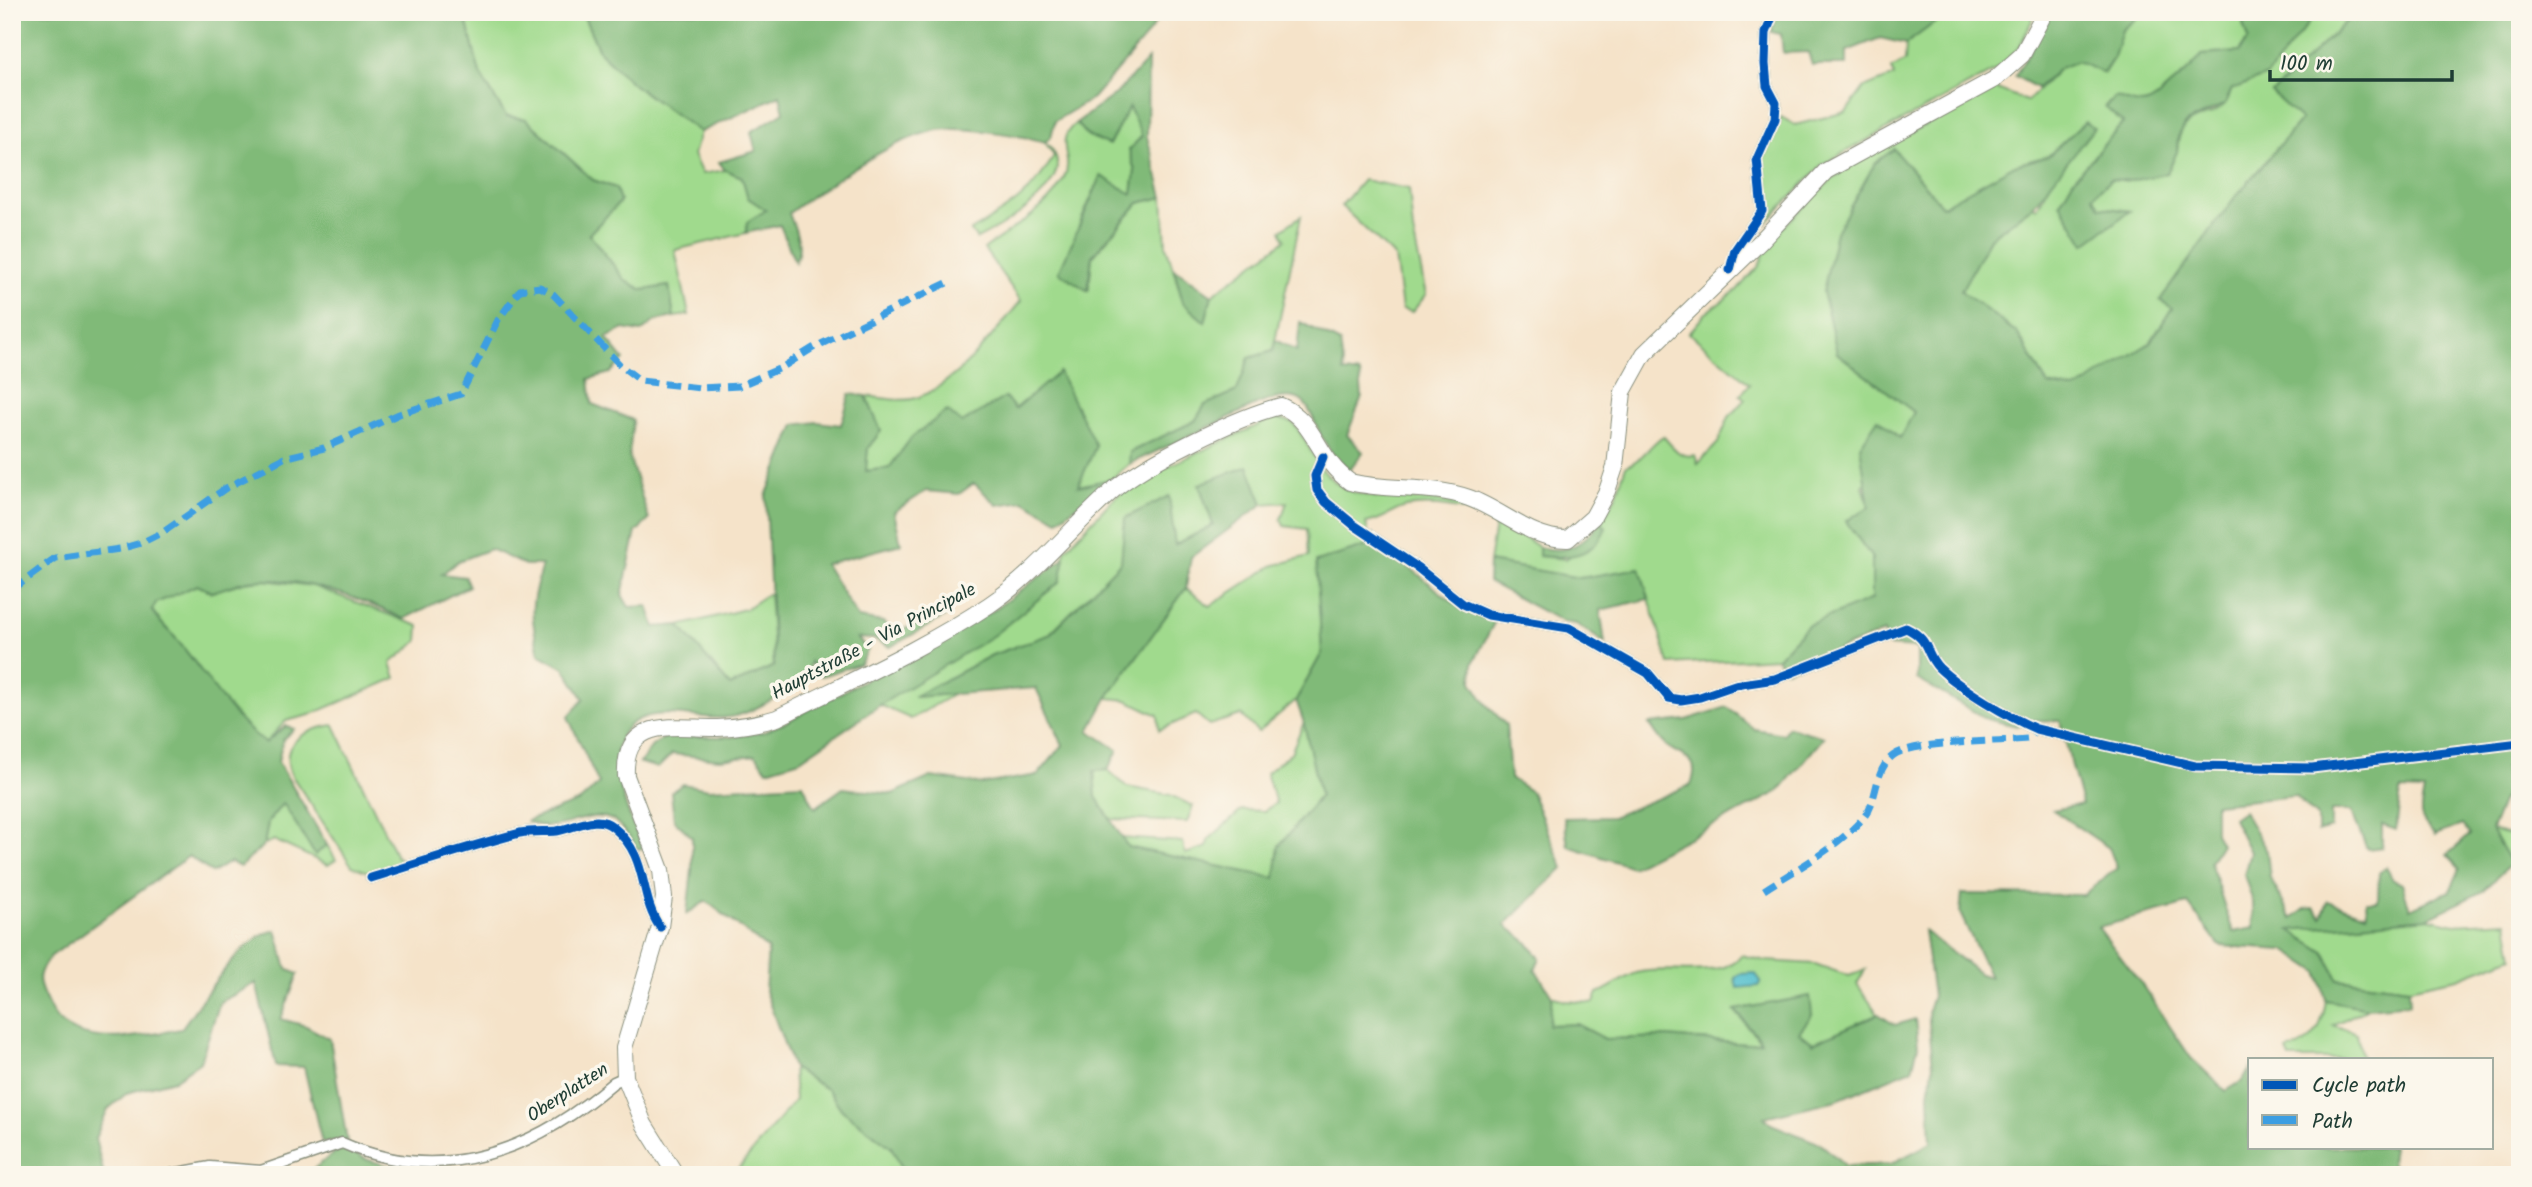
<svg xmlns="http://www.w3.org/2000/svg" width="2532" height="1187" viewBox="0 0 2532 1187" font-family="Kalam,sans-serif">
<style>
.green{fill:#a0da8d;stroke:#608c60;stroke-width:2}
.forest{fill:#80ba78;stroke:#507c56;stroke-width:2;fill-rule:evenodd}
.water{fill:#54c0cd;stroke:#3a7e80;stroke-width:2}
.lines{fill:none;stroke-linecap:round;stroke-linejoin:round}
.minor-casing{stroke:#8a907e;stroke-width:13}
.secondary-casing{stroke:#8a907e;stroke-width:18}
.minor{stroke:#fff;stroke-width:10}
.secondary{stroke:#fff;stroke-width:16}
.quiet{stroke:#3c9ee2;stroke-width:7;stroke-dasharray:14 7;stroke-linecap:butt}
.cycleway-casing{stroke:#fbf7ec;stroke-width:13}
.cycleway{stroke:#0057b8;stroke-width:9}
.labels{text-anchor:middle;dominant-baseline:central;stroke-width:7;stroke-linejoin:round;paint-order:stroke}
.street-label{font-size:19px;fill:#1f3d34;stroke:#fbf7ec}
</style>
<rect width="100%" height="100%" fill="#fbf7ec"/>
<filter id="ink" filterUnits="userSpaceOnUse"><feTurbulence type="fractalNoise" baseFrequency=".0143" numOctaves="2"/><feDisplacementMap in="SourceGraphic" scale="14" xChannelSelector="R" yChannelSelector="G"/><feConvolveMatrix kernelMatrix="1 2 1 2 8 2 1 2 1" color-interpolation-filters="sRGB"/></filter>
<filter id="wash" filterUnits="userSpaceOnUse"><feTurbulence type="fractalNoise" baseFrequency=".00686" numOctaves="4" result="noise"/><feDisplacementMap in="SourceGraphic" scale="28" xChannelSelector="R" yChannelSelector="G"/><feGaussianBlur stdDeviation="1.57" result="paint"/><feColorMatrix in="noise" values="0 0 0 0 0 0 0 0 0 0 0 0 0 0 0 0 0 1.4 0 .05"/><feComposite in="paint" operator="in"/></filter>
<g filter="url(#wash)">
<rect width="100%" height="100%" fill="#f5e3c9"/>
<g class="green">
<path d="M464,12H582L600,53L634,85L700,132L693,155L702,174L725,170L742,177L748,198L767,210L747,222L746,233L675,250L689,315L674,317L669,286L643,290L626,281L589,234L620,202L616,188L593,180L526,119L506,116L480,74Z"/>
<path d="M1949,12H2036L2020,46L1998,69L1823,164L1766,223L1768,208L1762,160L1781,117L1795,125L1846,112L1864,88L1894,76L1892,69L1905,61L1906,44Z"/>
<path d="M2144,12H2269V15L2251,18L2246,14L2243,24L2248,39L2239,52L2202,55C2193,68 2182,76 2170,86C2147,107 2146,108 2116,97L2105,106L2123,123L2073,180L2060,203L2129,211L2100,207L2093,196L2111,179L2131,181L2177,152C2179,109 2205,125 2225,104C2228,101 2230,93 2232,89L2267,76L2317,12H2390L2385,18H2350L2273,94L2301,120L2232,201L2161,299L2172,308L2150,343L2075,391L2048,385L2017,333L1960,291L1990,238L2033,206L2037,208L2084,123L2048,156L2015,165L1942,206L1894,149L1837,353L1914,412L1900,438L1863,486L1869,507L1846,521L1872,558V600L1808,625L1777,658L1669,664L1640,569L1580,578L1489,562L1496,519C1470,510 1434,502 1407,507C1394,509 1385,520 1366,523L1370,545L1317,562L1322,653L1296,700L1258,732L1241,715L1209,725L1196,714L1159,730L1158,715L1127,700L1107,698L1186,588L1210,606L1272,566L1309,556L1307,529L1284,526L1281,519L1287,502L1263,504L1248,467L1214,525L1175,545L1122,562L1048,635L992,655L915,697L954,694L911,719L880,705L1059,582L1065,550L1112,500L1139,479L1274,418L1292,422C1309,441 1314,466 1335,482C1368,508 1420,494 1460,504C1489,511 1514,530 1539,547V556L1566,559L1606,528L1600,522L1615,498L1626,466C1643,460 1648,446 1663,436C1673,447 1680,459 1695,455L1698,464L1718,443L1729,417L1745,399L1740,395L1750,384L1689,333L1705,314L1737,290L1759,266L1767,247L1781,229L1832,179L1855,162L1995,88L2027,101L2060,68L2077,61L2104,73L2114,57L2122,30Z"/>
<path d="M1129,107L1142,136L1129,150L1135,171L1132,194L1100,176L1060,272L1089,290L1092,257L1139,203L1163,197L1166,245L1183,302L1205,322L1212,295L1285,240L1281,230L1301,216L1273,351L1249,358L1237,391L1205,405L1195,421L1131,452L1129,464L1112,479L1077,487L1005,397L962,423L912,437L889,468L865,471L868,448L881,431L866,396C881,398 905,403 919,397C960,380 993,334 1021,301L984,249C1011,228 1049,210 1064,178C1075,156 1052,142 1076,123L1086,135Z"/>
<path d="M1045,142C1088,177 1005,225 977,239L971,231C1008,209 1033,194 1054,156Z"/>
<path d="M1363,180L1409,189L1413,231L1426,295L1412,312L1402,309L1395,257L1341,206Z"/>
<path d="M263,580L313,586L419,626L418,641L391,663L396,678L310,715L286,721L265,743L243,725L219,699L152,610L156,603L197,585L212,592L244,582Z"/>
<path d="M769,593L774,666L730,686L679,626L745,609Z"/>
<path d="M1304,722L1320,796L1279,846L1275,879L1128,848L1122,838L1183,842L1185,854L1207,847L1208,840L1242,810L1264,811L1276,803L1266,773L1291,753Z"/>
<path d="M334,725L396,856L405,863L371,873L352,866L292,776C276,742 307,729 334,725Z"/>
<path d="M1108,770L1127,787L1170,795L1193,806L1187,822L1111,819L1096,797L1094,771Z"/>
<path d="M284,802L315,854L327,845L336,860L328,865L274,840L264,845L268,822Z"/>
<path d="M2491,830L2520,838V861L2511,864Z"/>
<path d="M2428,918L2455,924L2507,921L2513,957L2458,978L2409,988L2338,979L2324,952L2289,930Z"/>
<path d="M1741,955L1766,961L1815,964L1849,976L1865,970L1857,984L1878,1014L1813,1043L1799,1032L1812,1015L1735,1011L1761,1042L1747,1044L1667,1037L1605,1039L1577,1024L1548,1025L1552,996L1565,1001L1594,1003L1598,993C1611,988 1624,977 1637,973C1666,964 1723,982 1741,955Z"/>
<path d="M2326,1000L2368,1008L2333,1025L2357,1033L2362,1059H2290L2287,1051C2315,1043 2322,1028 2326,1000Z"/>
<path d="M793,1068L828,1090L842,1110L891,1147L906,1175H733L795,1100Z"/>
</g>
<g class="forest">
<path d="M12,12H464L480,74L506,116L526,119L593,180L616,188L620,202L589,234L626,281L643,290L669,286L674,317L655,321L641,332L624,329L606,338L624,360L610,373L589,379L592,404L633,420L629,456L649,520L636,532L622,595L629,607L648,606L655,627L679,625L730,686L774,666L766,496L795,425L817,422L841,425L850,394L866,396L881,431L868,448L866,471L889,468L912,437L947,411L962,423L1005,397L1015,409L1059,372L1096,446L1078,486L1112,479L1058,520L1024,501L997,505L974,483L959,494L926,491L894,512L901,544L825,564L858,618L883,622L894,632L946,616L890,647L874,639L857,638L868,650L860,664L821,676L810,662L807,679C787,690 757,711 735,716C715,721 687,714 666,714C584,716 624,805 643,848L638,849C631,841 622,825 613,820C584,807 560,838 527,821L580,801L599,784L568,717L584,699L564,668L539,654C530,613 530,605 542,565H525L490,549L458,561L442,574L465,577L469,586L404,619C358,597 300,575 248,581C236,583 223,589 212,592L197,585L156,603L152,610C156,620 166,627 173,635C205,672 226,713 265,743L286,726L294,729L283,739L278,762L327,845L315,855L283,803L268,822L264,845L240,867L230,862L212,873L189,856L50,957C38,972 36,979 44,996C49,1006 53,1017 62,1024C93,1047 146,1036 181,1029C203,1000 240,937 276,930L287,969L298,974L281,1019L306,1026L330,1039L347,1141L322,1143L304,1067L276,1066L256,983L220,1002L200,1062L174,1080L127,1093L108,1109L95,1138L104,1175H12Z"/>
<path d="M582,12H1163L1145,38L1093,98L1055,121L1051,137L1045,142C1020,135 958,125 933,131C889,141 825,186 789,213C795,231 804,244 795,262L780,225L746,233L747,222L766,210L748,198L742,177L725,170L719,162L756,151L751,132L784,112L780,95L700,132L634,85L600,53Z"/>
<path d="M1778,12H1949L1906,44L1880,38L1847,51V65H1812L1808,52L1783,53L1781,34L1771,32Z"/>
<path d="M2052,12H2144L2122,30L2114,57L2103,73L2077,61L2060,68L2037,88L2015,76Z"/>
<path d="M2269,12H2317L2267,76L2232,89L2225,104L2186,123L2178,137L2177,152L2167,173L2131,181L2111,179L2093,196L2100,207L2130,211L2085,244L2060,203L2073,180L2123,123L2105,107L2116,97C2146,108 2147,107 2170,86C2182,76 2193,68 2202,55L2239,52L2248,39L2243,24L2245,14L2251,18Z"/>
<path d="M2390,12H2520V762L2504,768L2506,792L2491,830L2511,864L2481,892L2428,918L2290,930L2324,952L2338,979L2409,988L2410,1004L2368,1008L2326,1000L2318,972L2285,950L2220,946L2188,904L2098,927L2142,985L2191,1058L2226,1091L2242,1081L2250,1069V1147H2393L2391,1162L2398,1175H906L891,1147L842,1110L828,1090L793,1068L765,991L768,949L706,901L687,914L692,870V837L674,820L671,792L683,784L709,789L803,784L815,808L843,788L892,794L931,777L982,784L1038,775L1063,745L1036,688L913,697L992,655L1049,635L1121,562L1125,518L1169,496L1175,545L1213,525L1199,484L1248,466L1263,504L1191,557L1186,588L1107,698L1089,731L1118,750L1108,770L1094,771L1096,797L1128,847L1275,878L1279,846L1320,796L1304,723L1296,700L1322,653L1316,562L1370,545L1414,571L1464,611L1495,621L1473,663L1472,682L1486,704L1506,725L1510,778L1531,792L1563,868L1505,925L1527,942L1540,958L1535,969L1552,996L1549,1025L1577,1024L1605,1039L1667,1037L1747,1044L1761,1041L1735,1010L1810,996L1812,1015L1799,1032L1813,1043L1878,1014L1895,1025L1915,1019L1918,1046L1912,1069L1837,1100L1764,1117L1771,1124L1821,1144L1846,1166L1891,1164L1931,1143L1929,1094L1933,1068L1928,1010L1933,996L1924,931L1980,974L1990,977L1960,913L1962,894L2084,895L2117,868L2109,848L2053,810L2082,804L2060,721L2035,720L2017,726L1987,719L1917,679V648L1890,646L1884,632L1786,670L1777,658L1808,625L1872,599V558L1846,521L1869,507L1860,446L1878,419L1900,438L1914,412L1837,353L1823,292L1836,232L1875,163L1894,149L1942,206L2015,165L2048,156L2085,122L2094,128L2033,206L1990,238L1961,291L2017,333L2048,385L2075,390L2150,343L2172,308L2160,300L2232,201L2301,120L2272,93L2350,18H2385ZM2401,790L2424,791C2419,814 2418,818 2435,835L2462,825L2470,835L2447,855L2460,869L2450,891L2410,909L2402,884L2393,880L2386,867L2379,872L2378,901H2366L2367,914L2328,901L2322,917L2314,908L2305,909L2292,919L2270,878L2267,851L2243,811L2233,818L2250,852L2244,875L2253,902L2254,928L2233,932L2210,862L2221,844L2215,833V804L2295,796L2317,817V832L2331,828V811H2351L2367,849L2382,847V825L2396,830Z"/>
<path d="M1148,59L1147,137L1163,197L1139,203L1092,256L1088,291L1059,272L1101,176L1132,194L1135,171L1129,150L1142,136L1129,107L1109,145L1086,135L1076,123L1117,93Z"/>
<path d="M1174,268L1212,295L1205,322L1183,303Z"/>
<path d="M1300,322L1340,343L1344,372L1360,374L1362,397L1347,435L1363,452L1350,470C1343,464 1336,458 1330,450C1305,416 1316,382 1258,404L1129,464L1130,452L1195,421L1205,405L1237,391L1249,358L1273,351L1275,340L1297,351Z"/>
<path d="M1600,522L1606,527C1595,557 1567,559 1539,556V547C1568,555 1583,544 1600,522Z"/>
<path d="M1065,558L1060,582L994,635L880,705L800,760L767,770L756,755L720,759L672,754L658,768L640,763L652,746L667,736L732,737L764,732L790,720L991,612Z"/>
<path d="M1489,562L1580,578L1640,568L1649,599L1600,610L1605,643L1576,624L1563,622L1488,582Z"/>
<path d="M1727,707L1754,729L1783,734L1788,727L1824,737L1778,792L1632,867L1568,846L1564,818L1612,817L1691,785C1701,757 1685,759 1668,747C1661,742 1655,731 1649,724L1686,720Z"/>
<path d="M342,1147L368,1160L390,1166L388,1175H306Z"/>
</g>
<path class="water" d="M1755,973L1761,981L1758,986L1737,988L1735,978L1740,974Z"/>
</g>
<g filter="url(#ink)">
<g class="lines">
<g class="minor-casing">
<g id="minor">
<path d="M1731,269L1735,250L1762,211L1757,159L1775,119L1776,103L1767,86L1765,64L1766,33L1774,12"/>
<path d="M1323,457L1315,476L1317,490L1326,502L1354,525L1418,568L1463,604L1488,615L1569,628L1648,673L1669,698L1681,700L1700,697L1735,685L1775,679L1906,628C1931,640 1924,653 1939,668C1961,689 2009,717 2036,729L2195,766L2312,768L2520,743"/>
<path d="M371,878C420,863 470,846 520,833C532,831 545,832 557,831C575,828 597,813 613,827C650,857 638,896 660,927"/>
<path d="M167,1175L210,1167L261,1171L342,1143C442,1187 535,1150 614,1082L625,1077"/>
</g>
</g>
<g class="secondary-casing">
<path id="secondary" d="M676,1175L644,1124L625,1077L624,1048L660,927L664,897L661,870L626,776C623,714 678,729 718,728C739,727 757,724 777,718C848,682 923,649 989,605C1035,574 1070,529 1111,492C1144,463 1239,416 1281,406C1316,421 1316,458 1350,482C1389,492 1432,484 1469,498C1502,510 1532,540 1568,539L1593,517L1607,491L1615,467L1623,392L1644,354L1760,242L1826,171L1995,79L2022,55L2045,12"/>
</g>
<use href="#minor" class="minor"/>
<use href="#secondary" class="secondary"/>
<g class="quiet">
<path d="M12,590L55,558L120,549L141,543L165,531L226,488L284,458L324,448L399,414L461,394L498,320L520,290L540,287L553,294L621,366L641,381L700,388L739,386L781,368L813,348L951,281"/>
<path d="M1764,890C1798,868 1837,848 1864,817C1879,799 1873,770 1894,755C1914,741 1999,742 2028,739L2036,729"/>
</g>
<g class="cycleway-casing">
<g id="cycleway">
<path d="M1730,270L1735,250L1762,211L1757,159L1775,119L1776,103L1767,86L1765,64L1766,33L1774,12"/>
<path d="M1323,457L1315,476L1317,490L1326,502L1354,525L1418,568L1463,604L1488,615L1569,628L1648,673L1669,698L1681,700L1700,697L1735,685L1775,679L1906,628C1931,640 1924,653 1939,668C1961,689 2009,717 2036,729L2195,766L2312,768L2520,743"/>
<path d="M371,878C420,863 470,846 520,833C532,831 545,832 557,831C575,828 597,813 613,827C650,857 638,896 660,927"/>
</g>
</g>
<use href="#cycleway" class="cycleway"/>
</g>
</g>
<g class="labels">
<g class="street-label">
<text transform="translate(874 642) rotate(-28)">Hauptstraße - Via Principale</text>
<text transform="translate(568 1093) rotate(-33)">Oberplatten</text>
</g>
</g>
<rect width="2532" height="1187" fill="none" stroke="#fbf7ec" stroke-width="42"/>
<rect x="2248" y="1058" width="245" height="91" fill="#fbf7ec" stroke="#a3ada2" stroke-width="2"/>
<rect x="2262" y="1080" width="35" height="10" fill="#0057b8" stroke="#a3ada2" stroke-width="2"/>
<text x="2312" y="1092" font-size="21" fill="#1f3d34">Cycle path</text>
<rect x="2262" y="1115" width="35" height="10" fill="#3c9ee2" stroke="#a3ada2" stroke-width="2"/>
<text x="2312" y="1128" font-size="21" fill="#1f3d34">Path</text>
<path d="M2270 70v10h182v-10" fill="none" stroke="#1f3d34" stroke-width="3.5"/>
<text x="2280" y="70" font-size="21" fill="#1f3d34" stroke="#fbf7ec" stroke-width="5" paint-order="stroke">100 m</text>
</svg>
